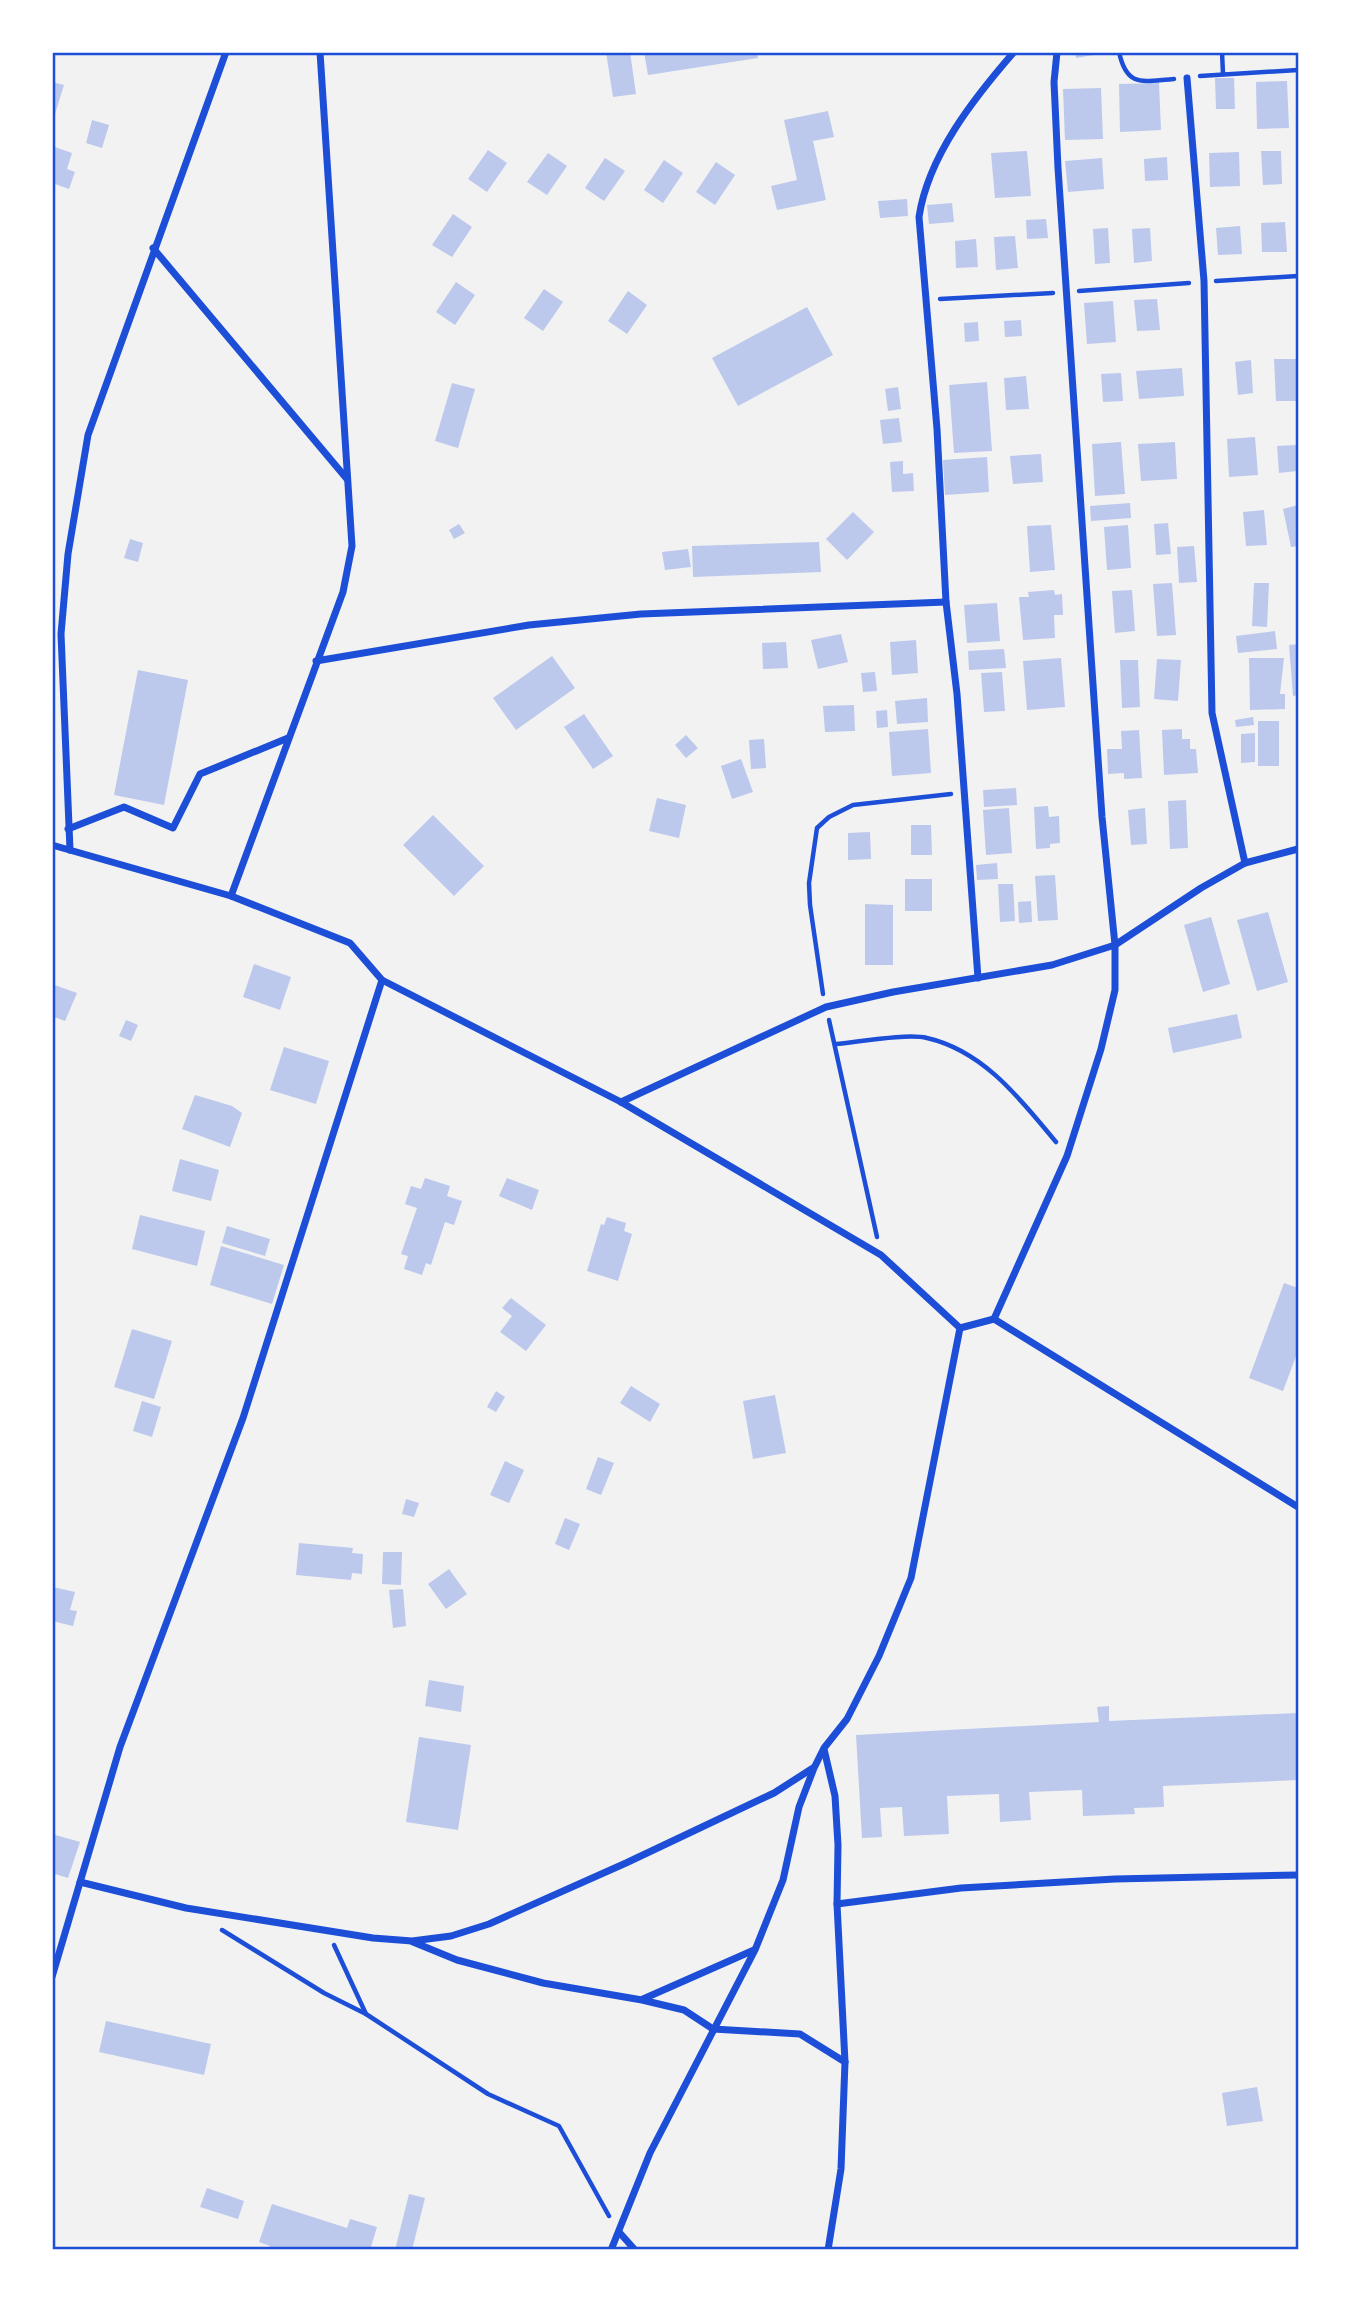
<svg xmlns="http://www.w3.org/2000/svg" width="1351" height="2302" viewBox="0 0 1351 2302" font-family="Karla,sans-serif">
<style>
.building{fill:#bdc9ec}
.lines{fill:none;stroke-linecap:round;stroke-linejoin:round}
.path{stroke:#1d4ed8;stroke-width:4.5}
.minor{stroke:#1d4ed8;stroke-width:7}
.neatline{fill:none;stroke:#1d4ed8;stroke-width:2.5}
</style>
<rect width="100%" height="100%" fill="#f2f2f2"/>
<g class="building">
<path d="M606,52H630L636,94L613,97Z"/>
<path d="M644,52H757L758,58L648,75Z"/>
<path d="M1075,52H1099V54L1076,58Z"/>
<path d="M1215,78H1234L1235,109H1216Z"/>
<path d="M1287,81L1289,128L1257,129L1256,82Z"/>
<path d="M52,82L64,85L55,114L52,113Z"/>
<path d="M1159,83L1161,130L1120,132L1119,84Z"/>
<path d="M1101,88L1103,139L1065,140L1063,89Z"/>
<path d="M828,111L834,137L813,141L826,200L777,210L771,186L797,180L784,120Z"/>
<path d="M92,120L109,125L102,148L86,143Z"/>
<path d="M52,146L72,153L67,169L75,172L69,189L52,183Z"/>
<path d="M488,150L507,163L487,192L468,179Z"/>
<path d="M1027,151L1031,196L995,198L991,153Z"/>
<path d="M1261,151H1281L1282,184L1263,185Z"/>
<path d="M1239,152L1240,186L1210,187L1209,153Z"/>
<path d="M548,153L567,166L547,195L527,182Z"/>
<path d="M1167,157L1168,180L1145,181L1144,159Z"/>
<path d="M605,158L625,171L604,201L585,188Z"/>
<path d="M1102,158L1104,189L1068,192L1065,161Z"/>
<path d="M664,160L683,173L663,203L644,190Z"/>
<path d="M716,162L735,175L715,205L696,192Z"/>
<path d="M907,199L908,216L880,218L878,201Z"/>
<path d="M952,203L954,222L929,224L927,205Z"/>
<path d="M453,214L472,227L452,257L432,245Z"/>
<path d="M1046,219L1048,238L1027,239L1026,220Z"/>
<path d="M1285,222L1287,252H1262L1261,223Z"/>
<path d="M1240,226L1242,254L1218,255L1216,228Z"/>
<path d="M1108,228L1110,263L1095,264L1093,229Z"/>
<path d="M1150,228L1152,261L1134,263L1132,229Z"/>
<path d="M1015,236L1018,268L996,270L994,237Z"/>
<path d="M976,239L978,267L956,268L955,241Z"/>
<path d="M456,282L475,295L455,325L436,312Z"/>
<path d="M544,289L563,302L543,331L524,318Z"/>
<path d="M628,291L647,305L627,334L608,321Z"/>
<path d="M1157,299L1160,330L1137,331L1134,300Z"/>
<path d="M1113,301L1116,342L1087,344L1084,303Z"/>
<path d="M807,307L833,355L738,406L712,358Z"/>
<path d="M1021,320L1022,336L1005,337L1004,321Z"/>
<path d="M978,322L979,341L965,342L964,323Z"/>
<path d="M1274,359H1296L1298,401H1276Z"/>
<path d="M1251,360L1253,393L1238,395L1235,362Z"/>
<path d="M1182,368L1184,396L1139,399L1136,371Z"/>
<path d="M1121,373L1123,401L1103,402L1101,374Z"/>
<path d="M1026,376L1029,409L1006,410L1004,378Z"/>
<path d="M987,382L992,451L954,453L949,385Z"/>
<path d="M452,383L475,389L458,448L435,441Z"/>
<path d="M898,387L901,409L888,411L885,389Z"/>
<path d="M899,418L902,442L883,444L880,420Z"/>
<path d="M1255,437L1258,475L1229,477L1227,439Z"/>
<path d="M1121,442L1125,494L1095,496L1092,444Z"/>
<path d="M1175,442L1177,479L1141,481L1138,444Z"/>
<path d="M1296,445L1297,471L1279,473L1277,446Z"/>
<path d="M1041,454L1043,482L1013,484L1010,456Z"/>
<path d="M987,457L989,492L945,495L943,460Z"/>
<path d="M903,461V474L913,473L914,491L892,492L890,462Z"/>
<path d="M1130,503L1131,518L1091,521L1090,506Z"/>
<path d="M1298,505V546L1291,547L1283,509Z"/>
<path d="M1264,510L1267,545L1246,546L1243,512Z"/>
<path d="M853,512L874,532L847,560L826,539Z"/>
<path d="M1168,523L1171,554L1156,555L1154,524Z"/>
<path d="M459,524L465,533L454,539L449,530Z"/>
<path d="M1051,525L1055,570L1030,572L1027,526Z"/>
<path d="M1128,525L1131,568L1107,570L1104,527Z"/>
<path d="M130,539L143,543L138,562L124,558Z"/>
<path d="M819,542L821,572L693,577L692,546Z"/>
<path d="M1194,546L1197,582L1179,583L1177,547Z"/>
<path d="M688,549L691,567L665,570L662,552Z"/>
<path d="M1172,583L1176,635L1157,636L1153,584Z"/>
<path d="M1254,583H1269L1267,627L1252,626Z"/>
<path d="M1054,590L1055,595L1062,594L1063,615H1054L1055,638L1023,640L1019,597H1029L1028,592Z"/>
<path d="M1132,590L1135,631L1115,633L1112,591Z"/>
<path d="M997,603L1000,641L967,643L964,605Z"/>
<path d="M1275,631L1277,649L1238,653L1236,636Z"/>
<path d="M841,634L848,662L818,669L811,640Z"/>
<path d="M916,640L918,673L892,675L890,642Z"/>
<path d="M786,642L788,668L763,669L762,643Z"/>
<path d="M1298,644V695L1293,696L1289,645Z"/>
<path d="M1004,649L1006,668L969,670L968,651Z"/>
<path d="M552,656L575,688L516,730L493,698Z"/>
<path d="M1061,658L1065,707L1027,710L1023,661Z"/>
<path d="M1249,658H1284L1280,694H1285V709L1250,710Z"/>
<path d="M1157,659L1181,660L1178,701L1154,699Z"/>
<path d="M1120,660H1138L1140,707L1122,708Z"/>
<path d="M138,670L188,680L164,805L114,795Z"/>
<path d="M875,672L877,691L863,692L861,673Z"/>
<path d="M1002,672L1005,711L984,712L981,673Z"/>
<path d="M927,698L928,722L897,724L895,701Z"/>
<path d="M854,705L855,731L825,732L823,706Z"/>
<path d="M887,710L888,727L877,728L876,711Z"/>
<path d="M584,714L613,756L593,769L564,727Z"/>
<path d="M1253,717L1254,725L1236,727L1235,720Z"/>
<rect x="1258" y="721" width="21" height="45"/>
<path d="M928,729L931,773L892,776L889,732Z"/>
<path d="M1182,729V739H1190V749H1196L1198,773L1164,775L1162,730Z"/>
<path d="M1139,730L1142,778L1124,779V773L1108,774L1107,749H1122L1121,731Z"/>
<path d="M1255,733V762L1241,763V734Z"/>
<path d="M686,735L698,748L686,758L675,745Z"/>
<path d="M764,739L766,768L751,769L749,740Z"/>
<path d="M741,759L753,792L732,799L721,766Z"/>
<path d="M1016,788L1017,805L984,807L983,790Z"/>
<path d="M657,798L686,805L679,838L649,831Z"/>
<path d="M1186,800L1188,848L1170,849L1168,801Z"/>
<path d="M1048,806L1049,817L1059,816L1060,843L1050,844V848L1036,849L1034,807Z"/>
<path d="M1009,808L1012,853L986,855L983,810Z"/>
<path d="M1145,808L1147,844L1131,845L1128,810Z"/>
<path d="M433,815L484,866L454,896L403,845Z"/>
<path d="M911,825H931L932,855H911Z"/>
<path d="M870,832L871,859L848,860V833Z"/>
<path d="M997,863L998,879L977,880L976,865Z"/>
<path d="M1055,875L1058,920L1038,921L1035,876Z"/>
<rect x="905" y="879" width="27" height="32"/>
<path d="M998,884H1013L1015,921L1000,922Z"/>
<path d="M1031,901L1032,922L1019,923L1018,902Z"/>
<path d="M865,904L893,905V965H865Z"/>
<path d="M1268,912L1288,982L1257,991L1237,920Z"/>
<path d="M1211,917L1230,984L1203,992L1184,925Z"/>
<path d="M254,964L291,977L280,1010L243,997Z"/>
<path d="M52,984L77,993L65,1021L52,1016Z"/>
<path d="M1237,1014L1242,1038L1173,1053L1168,1028Z"/>
<path d="M126,1020L138,1025L131,1041L119,1036Z"/>
<path d="M284,1047L329,1061L316,1104L270,1090Z"/>
<path d="M195,1095L232,1106L242,1113L230,1147L182,1129Z"/>
<path d="M180,1159L219,1170L211,1201L172,1191Z"/>
<path d="M425,1178L450,1186L447,1196L462,1201L454,1225L445,1222L431,1265L426,1263L422,1275L404,1269L408,1256L401,1254L417,1208L405,1204L411,1186L421,1189Z"/>
<path d="M507,1178L539,1190L532,1210L499,1196Z"/>
<path d="M140,1215L205,1231L197,1266L132,1249Z"/>
<path d="M607,1217L626,1223L624,1231L632,1234L618,1281L587,1271L601,1224L604,1225Z"/>
<path d="M227,1226L270,1239L265,1256L222,1243Z"/>
<path d="M221,1246L284,1265L272,1304L210,1285Z"/>
<path d="M1284,1283L1298,1288V1351L1283,1391L1249,1378Z"/>
<path d="M511,1298L546,1325L526,1351L500,1332L512,1316L502,1308Z"/>
<path d="M132,1329L172,1341L154,1399L114,1387Z"/>
<path d="M631,1386L660,1404L650,1422L620,1403Z"/>
<path d="M496,1391L505,1397L496,1412L487,1407Z"/>
<path d="M775,1395L786,1453L753,1459L743,1401Z"/>
<path d="M142,1401L161,1407L152,1437L133,1431Z"/>
<path d="M598,1457L614,1463L601,1495L586,1489Z"/>
<path d="M505,1461L524,1470L509,1503L490,1495Z"/>
<path d="M406,1499L419,1503L414,1517L402,1514Z"/>
<path d="M565,1518L580,1524L569,1550L555,1544Z"/>
<path d="M299,1543L353,1548L352,1553L363,1554L362,1574L352,1573L351,1580L296,1575Z"/>
<path d="M383,1552H402L401,1585L382,1584Z"/>
<path d="M449,1569L467,1594L446,1609L428,1584Z"/>
<path d="M53,1587L75,1592L70,1610L77,1611L73,1626L52,1621Z"/>
<path d="M403,1589L406,1626L393,1628L389,1590Z"/>
<path d="M429,1680L464,1686L461,1712L425,1706Z"/>
<path d="M1109,1706V1721L1298,1713V1780L1163,1786L1164,1807L1134,1808L1135,1814L1083,1816L1082,1790L1029,1792L1031,1820L1000,1822L999,1794L947,1796L949,1834L904,1836L902,1807L880,1808L882,1837L862,1838L856,1735L1099,1722L1097,1707Z"/>
<path d="M419,1737L471,1745L458,1830L406,1822Z"/>
<path d="M52,1834L80,1842L68,1878L52,1873Z"/>
<path d="M106,2021L211,2044L204,2075L99,2052Z"/>
<path d="M1257,2087L1263,2121L1227,2126L1222,2093Z"/>
<path d="M207,2188L244,2201L238,2219L200,2207Z"/>
<path d="M409,2194L425,2198L412,2250H395Z"/>
<path d="M272,2204L347,2228L350,2219L377,2227L370,2250H269L270,2246L259,2242Z"/>
</g>
<g class="lines">
<g class="path">
<path d="M1119,52C1127,89 1144,81 1174,79"/>
<path d="M1222,52L1223,74"/>
<path d="M1200,76L1298,70"/>
<path d="M1216,281L1298,276"/>
<path d="M1079,291L1189,283"/>
<path d="M940,299L1053,293"/>
<path d="M823,994L810,905L809,883L817,828L829,817L853,805L951,794"/>
<path d="M829,1020L877,1237"/>
<path d="M836,1044C858,1042 908,1033 927,1038C984,1051 1021,1100 1056,1142"/>
<path d="M222,1930L324,1993L366,2014L488,2094L559,2126L609,2216"/>
<path d="M334,1945L366,2014"/>
</g>
<g class="minor">
<path d="M1187,78L1204,281L1212,713L1245,863"/>
<path d="M153,248L347,479"/>
<path d="M316,661L529,625L641,614L946,602"/>
<path d="M68,829L124,807L173,828L200,774L288,738"/>
<path d="M52,845L231,896L350,943L382,980L621,1102L881,1255L960,1328L994,1319L1298,1507"/>
<path d="M70,850L61,634L68,554L88,435L226,52"/>
<path d="M231,896L343,592L352,546L320,52"/>
<path d="M978,978L957,694L946,602L937,429L919,217C928,156 974,98 1014,52"/>
<path d="M621,1102L826,1007L893,992L1052,965L1115,945L1201,888L1245,863L1298,849"/>
<path d="M994,1319L1067,1156L1101,1049L1115,990V945L1102,817L1058,168L1054,82L1057,52"/>
<path d="M824,1749L835,1796L838,1845L837,1904L845,2062L841,2169L828,2250"/>
<path d="M80,1882L186,1908L373,1938L412,1941L451,1936L489,1924L626,1863L774,1793L813,1768"/>
<path d="M837,1904L961,1888L1115,1879L1298,1875"/>
<path d="M413,1942L457,1960L543,1983L642,2000L684,2010L713,2029L800,2034L845,2062"/>
<path d="M52,1977L120,1747L243,1418L382,980"/>
<path d="M643,1999L754,1950"/>
<path d="M619,2232L635,2250"/>
<path d="M611,2250L650,2153L755,1950L783,1880L799,1807L814,1768L824,1748L847,1719L879,1656L911,1578L960,1328"/>
</g>
</g>
<rect width="1351" height="2302" fill="none" stroke="#ffffff" stroke-width="108"/>
<rect x="54" y="54" width="1243" height="2194" class="neatline"/>
</svg>
